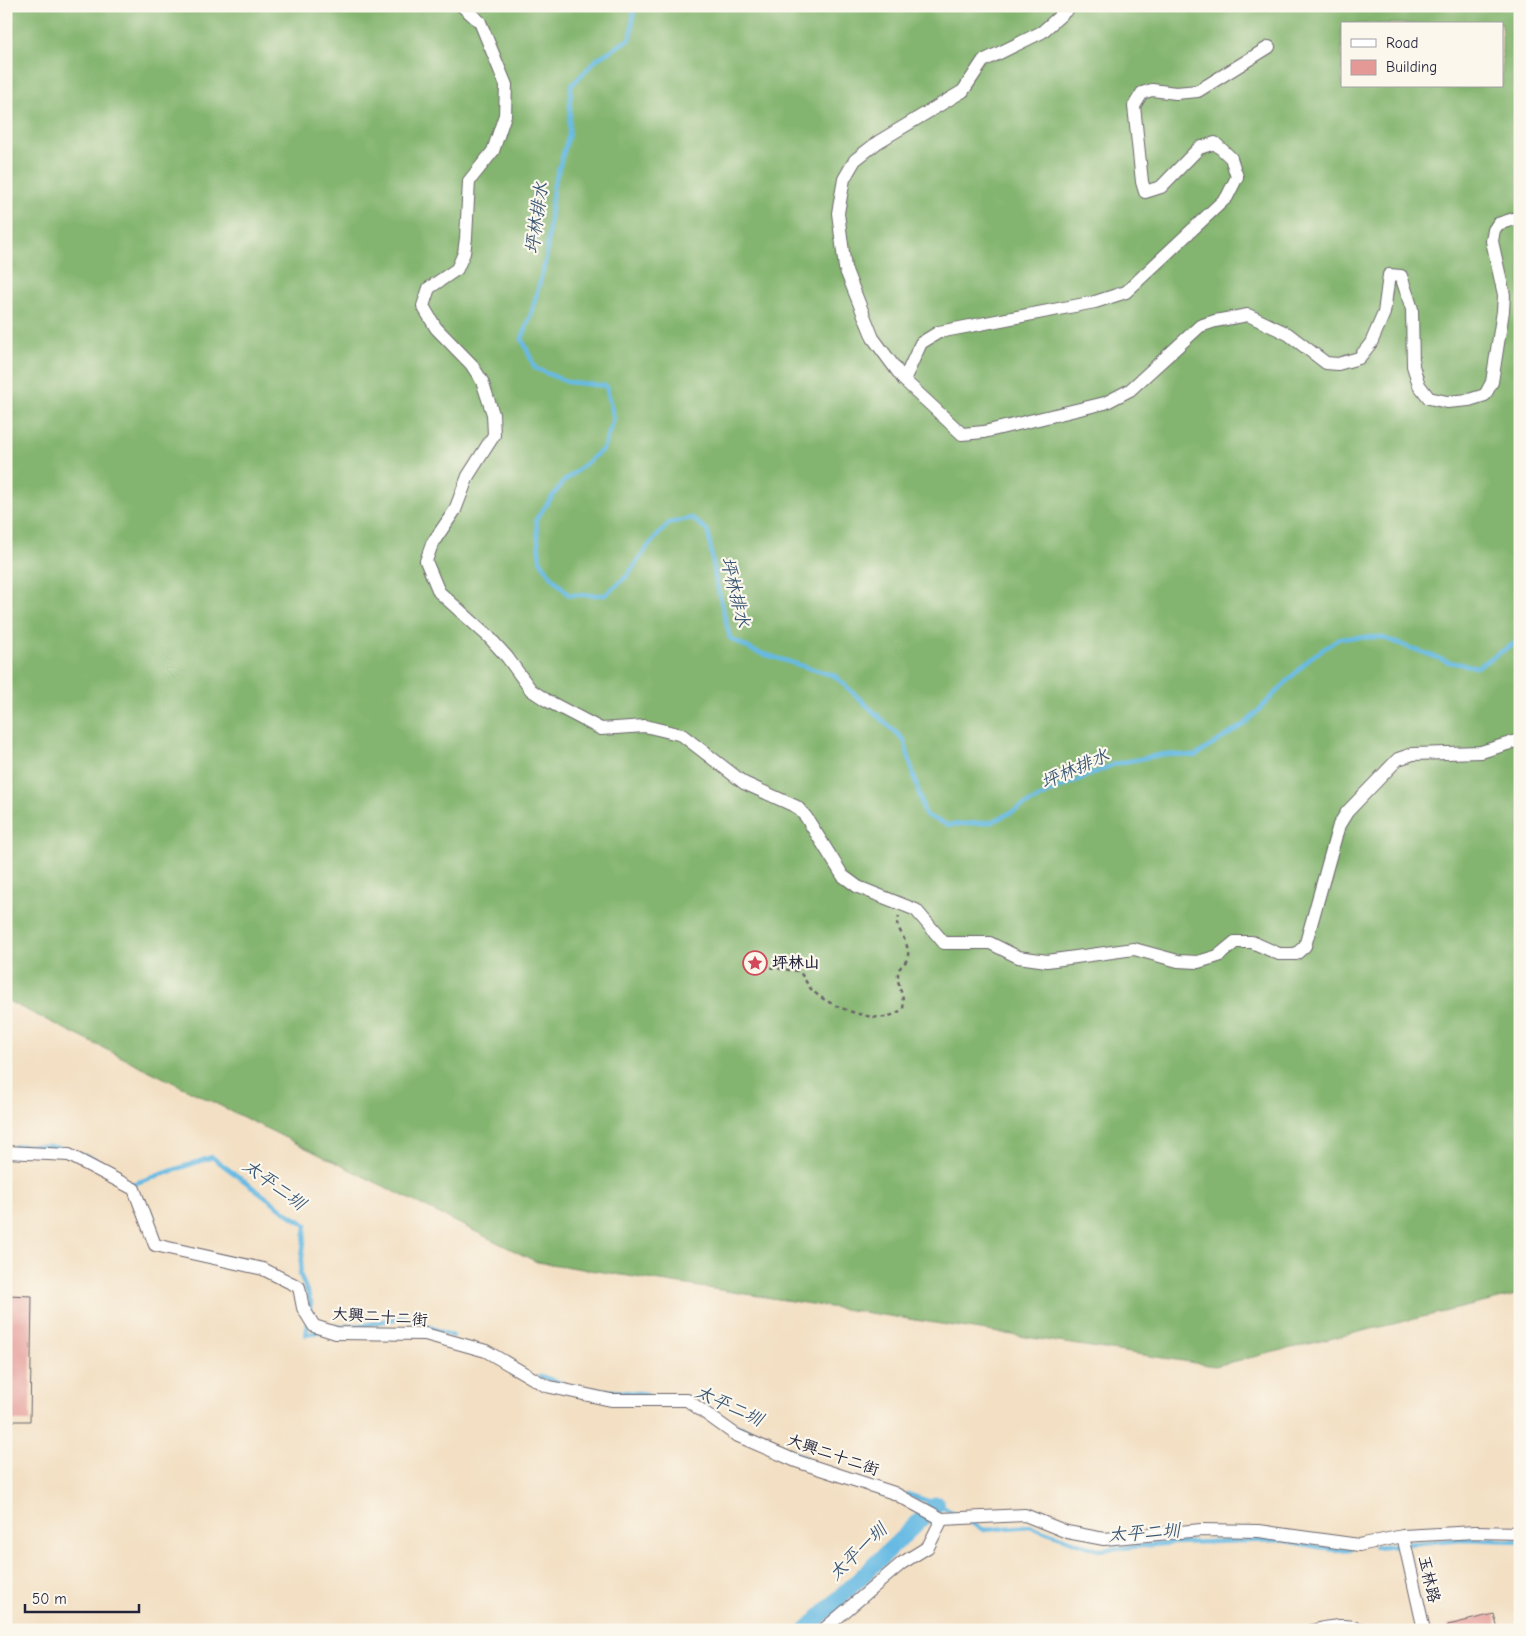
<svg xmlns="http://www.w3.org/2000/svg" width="1526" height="1636" viewBox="0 0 1526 1636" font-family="'Comic Neue','LXGW WenKai TC',sans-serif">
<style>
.forest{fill:#84b56f;stroke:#536c55;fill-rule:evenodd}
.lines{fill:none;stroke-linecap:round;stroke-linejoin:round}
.stream{stroke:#66bae3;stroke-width:4.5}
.canal{stroke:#66bae3;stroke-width:16}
.building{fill:#e59996}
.service-casing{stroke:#6b646b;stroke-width:8}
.minor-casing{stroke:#6b646b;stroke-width:14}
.path{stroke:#6b646b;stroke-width:2.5;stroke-dasharray:4 4;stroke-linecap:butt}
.service{stroke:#fff;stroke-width:6}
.minor{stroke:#fff;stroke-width:12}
.labels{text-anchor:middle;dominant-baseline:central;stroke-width:4.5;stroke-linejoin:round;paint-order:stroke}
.poi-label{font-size:16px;font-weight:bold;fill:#22223b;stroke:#fbf7ec;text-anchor:start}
.street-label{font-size:16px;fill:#22223b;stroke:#fbf7ec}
.water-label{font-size:18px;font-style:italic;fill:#3a5776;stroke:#fbf7ec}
</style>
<rect width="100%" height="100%" fill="#fbf7ec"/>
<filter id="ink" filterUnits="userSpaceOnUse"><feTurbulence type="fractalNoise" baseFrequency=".02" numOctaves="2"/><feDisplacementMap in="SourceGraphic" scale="10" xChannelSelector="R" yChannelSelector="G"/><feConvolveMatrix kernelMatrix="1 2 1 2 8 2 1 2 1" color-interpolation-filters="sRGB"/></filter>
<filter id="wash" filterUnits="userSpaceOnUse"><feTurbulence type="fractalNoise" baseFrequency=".0096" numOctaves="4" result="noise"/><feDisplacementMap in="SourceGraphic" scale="20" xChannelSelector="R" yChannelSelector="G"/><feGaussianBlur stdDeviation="1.12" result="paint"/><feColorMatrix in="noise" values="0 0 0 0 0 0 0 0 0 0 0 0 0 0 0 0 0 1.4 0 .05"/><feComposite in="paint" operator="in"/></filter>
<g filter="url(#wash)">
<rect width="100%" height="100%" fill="#f3e0c4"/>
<path class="forest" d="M6,6H1520V1294L1215,1366L537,1262L6,1000ZM1342,24H1502V86H1342Z"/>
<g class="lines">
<g class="stream">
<path d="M634,6L631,38L597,59L571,86L569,134L553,188L546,259L532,311L522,339L535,368L567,382L606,386L614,419L603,449L563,482L536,519L540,560L552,577L569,595H605L627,576L649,545L669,523L692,518L708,531L715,577L730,638L754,651L835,676L904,740L925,815L948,825L992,822L1055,790L1115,764L1164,754L1195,756L1246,723L1310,658L1340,638L1381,637L1449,662L1477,667L1520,640"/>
<path d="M15,1146H49L62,1149"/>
<path d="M79,1154L94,1159L114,1172"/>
<path d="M133,1184L212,1157L290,1215L306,1225L300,1274L311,1302L309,1313"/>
<path d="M308,1323L306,1335L318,1332"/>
<path d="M333,1328L344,1326L365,1325L404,1317L453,1336"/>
<path d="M540,1376L561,1383"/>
<path d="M585,1389L647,1394"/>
<path d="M720,1417L805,1458"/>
<path d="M907,1494L937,1504L957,1515"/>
<path d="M968,1521L984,1530L1030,1526L1098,1550L1173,1543L1282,1540L1334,1550L1350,1549"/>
<path d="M1375,1547L1462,1539L1520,1541"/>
</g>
<path class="canal" d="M806,1630L937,1504"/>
</g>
<g id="blocks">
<g class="building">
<path d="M6,1295L32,1296L30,1421H6Z"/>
<path d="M1494,1614L1498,1630H1448V1625Z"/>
</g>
</g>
</g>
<g filter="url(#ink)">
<use href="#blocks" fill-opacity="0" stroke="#6b646b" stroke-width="1"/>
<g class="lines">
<g class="service-casing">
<path id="service" d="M1303,1630C1323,1625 1350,1617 1368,1630"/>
</g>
<g class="minor-casing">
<g id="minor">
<path d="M462,6L480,22L506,85L505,115L493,151L469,181L466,238L464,253L457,269L429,288L423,306L436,328L471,364L482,381L493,414L494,435L468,476L455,510L432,544L426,561L439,592L488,636L507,657L531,690L546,700L601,729L645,726L682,735L744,783L797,807L806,817L843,876L858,887L916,910L944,943H990L1018,957L1047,961L1134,949L1178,961L1198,962L1218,956L1235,942H1252L1279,954H1296L1305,946L1339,825L1347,812L1398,759L1413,754L1481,752L1520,740"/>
<path d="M1071,6L1042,32L983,61L963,91L878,142L855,160L844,179L838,213L845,268L873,338L904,380L962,434L984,432L1105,403L1130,390L1200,326L1215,321L1248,315L1288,334L1326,363L1338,364L1359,358L1371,343L1384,313L1389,275L1401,276L1412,309L1413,366L1419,385L1429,398L1447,402L1469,400L1485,395L1492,382L1503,311L1504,295L1492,241L1494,230L1498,224L1520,217"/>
<path d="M904,380L921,343L939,332L1095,302L1126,292L1227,197L1237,177L1231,158L1215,143L1199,148L1161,187L1145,192L1142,182L1134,106L1142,93L1152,90L1176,93L1198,91L1269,47"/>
<path d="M6,1152L69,1155L134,1189L155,1245L263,1269L299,1287L303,1308L314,1326L336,1333L425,1334L486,1351L546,1386L611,1400H687L736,1435L796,1461L894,1493L942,1519"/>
<path d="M942,1519L1025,1515L1067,1532L1104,1539L1201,1530L1259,1531L1359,1545L1403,1536L1475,1532L1520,1533"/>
<path d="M1403,1536L1424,1630"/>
<path d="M823,1630L902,1563L928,1547L942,1519"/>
</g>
</g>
<path class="path" d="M755,963L766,967L799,971C804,977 807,985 812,990C825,1004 866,1020 885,1017C891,1016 897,1013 903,1009C905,995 897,987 898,974C898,967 903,966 906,961C913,950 901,935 897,924L899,916"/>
<use href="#service" class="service"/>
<use href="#minor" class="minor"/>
</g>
</g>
<defs>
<g id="sight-ring" transform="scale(1.25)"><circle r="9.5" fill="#fbf7ec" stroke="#d1495b" stroke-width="1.5"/><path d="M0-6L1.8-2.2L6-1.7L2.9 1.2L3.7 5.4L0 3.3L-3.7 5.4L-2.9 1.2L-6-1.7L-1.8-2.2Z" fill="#d1495b"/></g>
</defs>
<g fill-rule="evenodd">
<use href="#sight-ring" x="755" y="963"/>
</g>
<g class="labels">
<g class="poi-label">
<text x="772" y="963">坪林山</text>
</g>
<g class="street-label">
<text transform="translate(380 1317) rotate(4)">大興二十二街</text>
<text transform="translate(833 1455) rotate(19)">大興二十二街</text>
<text transform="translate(1429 1579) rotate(77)">玉林路</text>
</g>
<g class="water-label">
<text transform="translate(537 218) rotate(-82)">坪林排水</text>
<text transform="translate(735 592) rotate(76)">坪林排水</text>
<text transform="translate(1075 769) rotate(-24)">坪林排水</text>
<text transform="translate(274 1185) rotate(36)">太平二圳</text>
<text transform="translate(729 1406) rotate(25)">太平二圳</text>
<text transform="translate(1144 1533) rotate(-4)">太平二圳</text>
<text transform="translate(858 1552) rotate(-44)">太平一圳</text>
</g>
</g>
<rect width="1526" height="1636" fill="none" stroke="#fbf7ec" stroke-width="25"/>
<rect x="1341" y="22" width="162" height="65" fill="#fbf7ec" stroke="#a4a2a5"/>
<rect x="1351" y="39" width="25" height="8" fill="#ffffff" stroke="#a4a2a5"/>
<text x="1386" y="48" font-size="15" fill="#22223b">Road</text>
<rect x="1351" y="60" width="25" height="15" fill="#e59996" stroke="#a4a2a5"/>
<text x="1386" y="72" font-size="15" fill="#22223b">Building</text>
<path d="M25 1604v8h114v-8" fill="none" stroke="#22223b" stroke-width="2.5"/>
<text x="32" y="1604" font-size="15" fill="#22223b" stroke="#fbf7ec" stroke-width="4" paint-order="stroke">50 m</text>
</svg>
